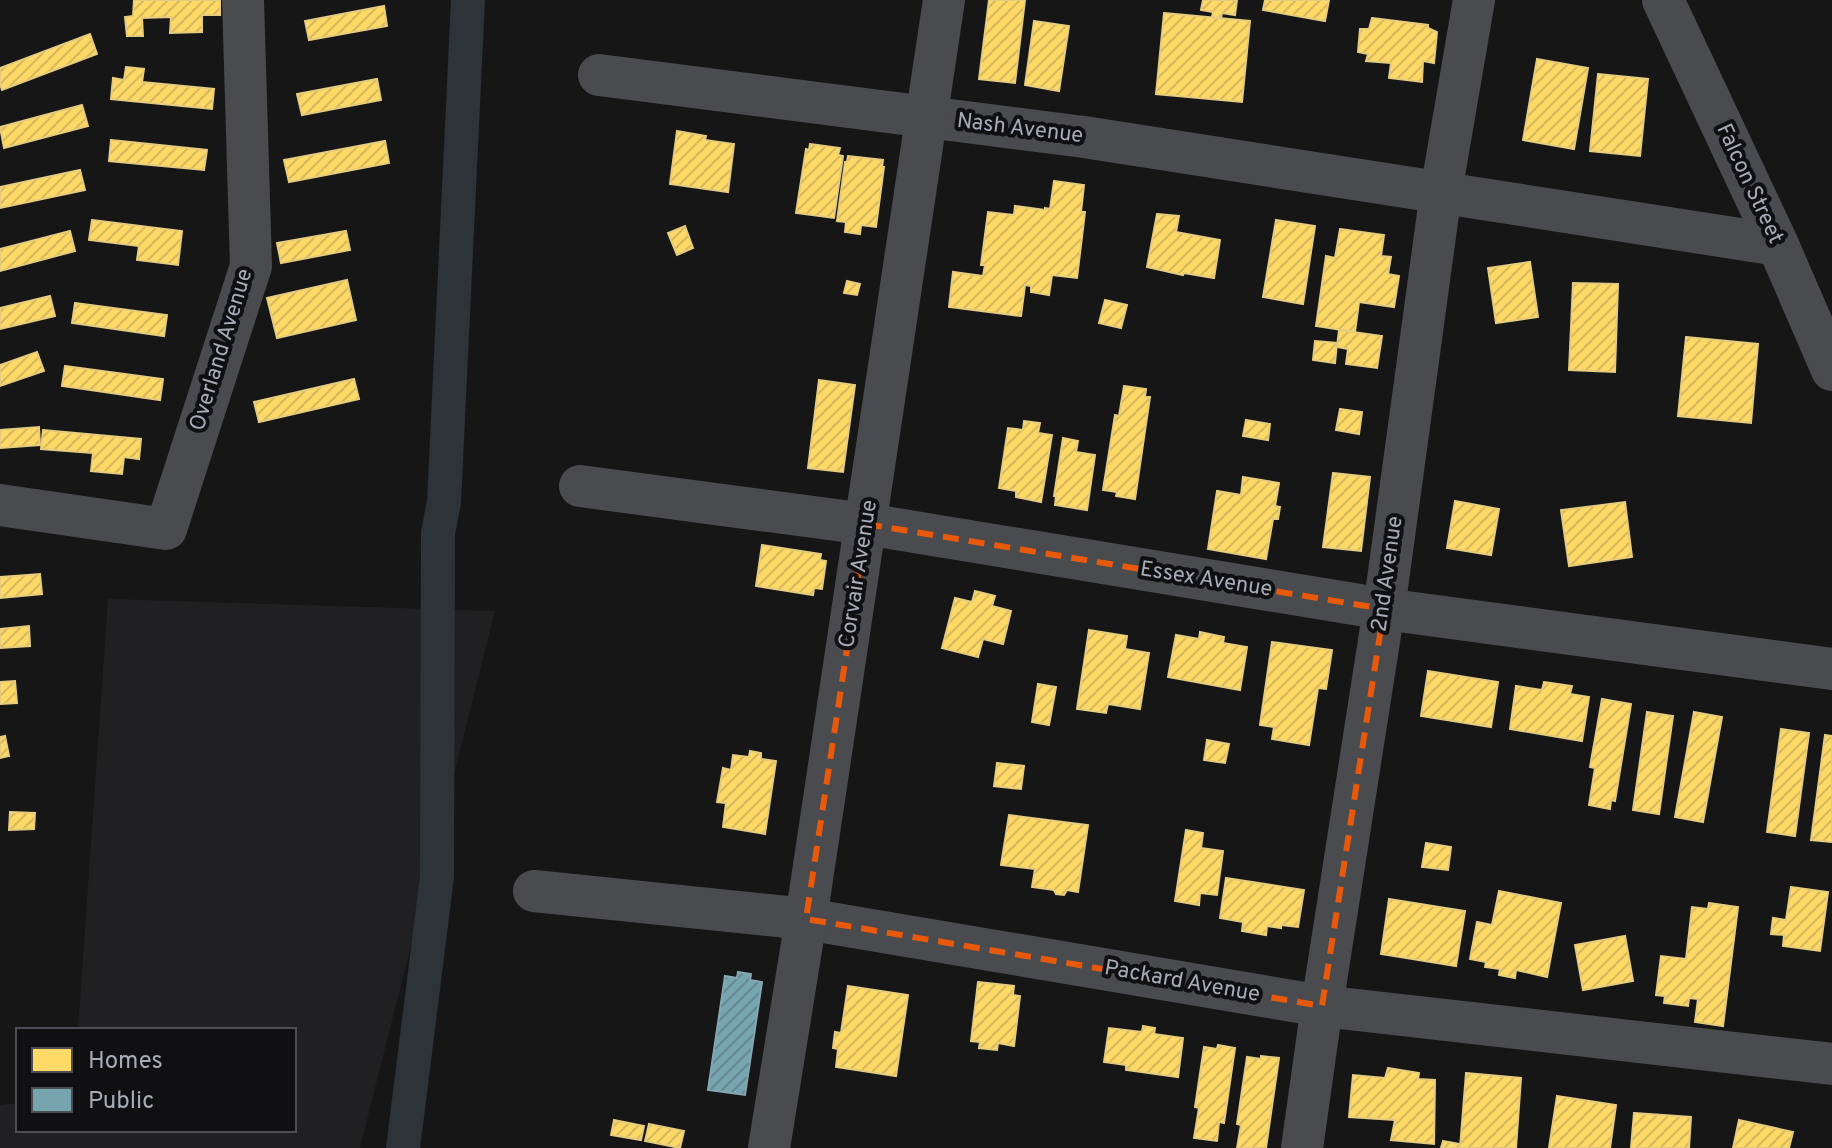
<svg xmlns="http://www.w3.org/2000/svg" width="1832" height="1148" viewBox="0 0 1832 1148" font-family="Overpass,sans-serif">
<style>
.built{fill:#202022}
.homes{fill:url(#homes-hatch);stroke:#e5cc7e;stroke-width:2}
.public{fill:url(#public-hatch);stroke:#85a7b1;stroke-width:2}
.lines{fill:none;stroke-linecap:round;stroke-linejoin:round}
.canal{stroke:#2c3339;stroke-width:34}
.minor{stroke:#4a4b4f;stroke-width:42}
.marked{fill:none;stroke:#e8590c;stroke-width:6;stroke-dasharray:16 10;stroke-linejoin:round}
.labels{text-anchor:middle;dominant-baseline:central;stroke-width:8;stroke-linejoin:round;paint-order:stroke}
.street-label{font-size:22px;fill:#a8acb6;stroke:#101012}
</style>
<defs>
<pattern id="homes-hatch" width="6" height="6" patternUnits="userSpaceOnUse" patternTransform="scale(2)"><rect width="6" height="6" fill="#ffd966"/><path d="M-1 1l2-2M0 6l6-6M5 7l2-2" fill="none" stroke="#d6b85d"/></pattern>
<pattern id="public-hatch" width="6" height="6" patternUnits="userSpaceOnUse" patternTransform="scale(2)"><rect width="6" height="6" fill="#76a5af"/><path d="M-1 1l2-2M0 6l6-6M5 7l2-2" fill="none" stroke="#658991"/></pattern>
</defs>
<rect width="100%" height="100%" fill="#161616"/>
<path class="built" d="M108,599L495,611L360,1148H0V1105L18,1103V1130H294V1030H78Z"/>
<g class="homes">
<path d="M134,0H220V15H202V32L170,33L171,17L142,18L143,36H127L125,17L133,16Z"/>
<path d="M989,0H1025L1015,83L979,79Z"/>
<path d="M1203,0H1237L1235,15L1222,13L1221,18L1212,17L1213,12L1201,10Z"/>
<path d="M1265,0H1329L1325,21L1263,10Z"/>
<path d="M384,6L387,26L309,40L305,21Z"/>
<path d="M1164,13L1250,21L1242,102L1156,94Z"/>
<path d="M1372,18L1428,25V28L1437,32L1434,63L1423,61L1422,82L1389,78L1391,63L1366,61L1368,54L1358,52L1360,29H1369Z"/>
<path d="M1034,21L1069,26L1059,91L1025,85Z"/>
<path d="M90,34L97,54L2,90L0,84V68Z"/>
<path d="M1537,59L1588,68L1574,149L1523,140Z"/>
<path d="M126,67L144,69L142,82L214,89L212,109L111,99L113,78L124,80Z"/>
<path d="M1598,74L1648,79L1640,156L1590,151Z"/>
<path d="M377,79L381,100L302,115L297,94Z"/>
<path d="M82,105L88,126L4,148L0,127Z"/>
<path d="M677,131L706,136L705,140L734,144L728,192L670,184Z"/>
<path d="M111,140L207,150L204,170L109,161Z"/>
<path d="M385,141L389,163L289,182L284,160Z"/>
<path d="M810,144L840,148L838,155L843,156L834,218L796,213L806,149L809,150Z"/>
<path d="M848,156L883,160L882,167H884L876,227L861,225L860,234L845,232L846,222L837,221L845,162H847Z"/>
<path d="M80,170L85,190L0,208V187Z"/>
<path d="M1054,181L1084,185L1081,212H1085L1077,278L1052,275L1049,295L1031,292V286L1025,285L1021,316L949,307L953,272L983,276L985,265H981L988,212L1014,215L1015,206L1045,210V208L1050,209Z"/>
<path d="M1157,214L1179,216L1176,232L1220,240L1214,278L1184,273L1183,275L1147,267Z"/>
<path d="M92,220L182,231L178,265L137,260L139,246L89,240Z"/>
<path d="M1276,220L1315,226L1303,304L1263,297Z"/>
<path d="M685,226L693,248L677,255L668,233Z"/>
<path d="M1340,229L1384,235L1381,256L1391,257L1388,274L1399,276L1394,307L1359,302L1355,332L1316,326L1326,256L1335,258Z"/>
<path d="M70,231L75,251L0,271V249Z"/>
<path d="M346,231L350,250L281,263L277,243Z"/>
<path d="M1530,262L1538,317L1496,323L1488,268Z"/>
<path d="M347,280L356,320L277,338L267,298Z"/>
<path d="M847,281L860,284L857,295L844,293Z"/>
<path d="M1573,283L1618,284L1615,372L1569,370Z"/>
<path d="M50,296L55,316L0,329V308Z"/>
<path d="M1105,300L1127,305L1121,328L1099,323Z"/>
<path d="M75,303L167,315L164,336L72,323Z"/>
<path d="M1339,330L1382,336L1377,368L1346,364L1348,349L1337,347Z"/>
<path d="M1686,337L1758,344L1751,423L1678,416Z"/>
<path d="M1315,341L1337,343L1335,363L1313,360Z"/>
<path d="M37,352L44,371L0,386V365Z"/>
<path d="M65,366L163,379L160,400L62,386Z"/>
<path d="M354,379L359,399L259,422L254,402Z"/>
<path d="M819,380L855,385L843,472L808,468Z"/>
<path d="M1124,386L1146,389L1145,397H1150L1135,499L1116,496L1117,492L1103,490L1115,415L1119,416Z"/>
<path d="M1340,409L1362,412L1359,434L1336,430Z"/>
<path d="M1246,420L1270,424L1268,440L1243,436Z"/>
<path d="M1024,421L1040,423L1038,433L1052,435L1041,502L1016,497V491L999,488L1008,428L1023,430Z"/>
<path d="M39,427L40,445L0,448V430Z"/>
<path d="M43,430L141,439L139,459L124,457L122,474L91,471L93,453L41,449Z"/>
<path d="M1063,438L1078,441L1076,452L1095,455L1087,510L1055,505L1056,496H1054Z"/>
<path d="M1333,473L1370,477L1361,551L1323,547Z"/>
<path d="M1243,477L1279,483L1275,506L1280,507L1278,519H1273L1266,559L1208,549L1217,491L1241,495Z"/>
<path d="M1455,501L1499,509L1491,555L1447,548Z"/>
<path d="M1625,502L1632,557L1569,566L1561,510Z"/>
<path d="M762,545L821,554L820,560L826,561L822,589L814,588L813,595L756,586Z"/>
<path d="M40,574L42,594L0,598V577Z"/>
<path d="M975,591L995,596L992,606L1011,611L1003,644L983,639L978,657L942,648L955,598L972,602Z"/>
<path d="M29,626L30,646L0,648V629Z"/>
<path d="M1089,630L1127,636L1125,649L1149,653L1140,709L1108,704L1106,713L1077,709Z"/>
<path d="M1200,632L1224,637L1223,643L1247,647L1240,690L1168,677L1176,635L1199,639Z"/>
<path d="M1272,642L1332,650L1326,689L1318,688L1309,745L1272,739L1274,727L1260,725Z"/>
<path d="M1428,671L1498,682L1491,727L1421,716Z"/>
<path d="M15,681L17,703L0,704V682Z"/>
<path d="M1544,682L1572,686L1570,694L1589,697L1582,741L1510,729L1516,686L1542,690Z"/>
<path d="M1038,684L1056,687L1049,725L1032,722Z"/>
<path d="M1602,699L1631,704L1615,801L1611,800L1610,809L1589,805L1595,768L1590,767Z"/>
<path d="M1647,712L1673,716L1659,814L1633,810Z"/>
<path d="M1694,712L1722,717L1703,822L1675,817Z"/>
<path d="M1781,729L1809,733L1795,836L1767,832Z"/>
<path d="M1825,735L1832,736V842L1811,840Z"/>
<path d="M5,736L9,756L0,758V737Z"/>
<path d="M1207,740L1229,744L1225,763L1204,760Z"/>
<path d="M750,751L761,753V759L776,761L765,834L723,827L726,803L717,802L723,768L731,770L733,755L749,757Z"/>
<path d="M997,763L1024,766L1021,789L994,786Z"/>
<path d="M10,812L35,813L34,829L9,830Z"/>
<path d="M1009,815L1088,825L1078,892L1067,890L1064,895L1056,894L1054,890L1032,887L1035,869L1001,865Z"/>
<path d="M1186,830L1203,833L1201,848L1223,851L1217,895L1200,893L1199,905L1175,901Z"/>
<path d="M1426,843L1451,847L1448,870L1422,867Z"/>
<path d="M1226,878L1304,890L1298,927L1281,925V928L1267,926L1266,935L1242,931L1243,922L1220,918Z"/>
<path d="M1791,887L1828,892L1820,951L1783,946L1784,935L1771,934L1773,918L1786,920Z"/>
<path d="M1499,891L1561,903L1547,977L1516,970L1515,978L1499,975L1500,969L1485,967L1486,962L1470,959L1477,922L1492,925Z"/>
<path d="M1389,899L1465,911L1456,966L1381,954Z"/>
<path d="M1709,903L1738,907L1723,1026L1695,1022L1698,999L1689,998L1688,1006L1664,1003L1665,996L1656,995L1661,956L1686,959L1692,907L1708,909Z"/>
<path d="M1625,936L1633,981L1583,990L1575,945Z"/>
<path d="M978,982L1014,986L1013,995L1020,996L1014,1046L998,1043L997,1050L979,1048L980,1042L971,1041Z"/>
<path d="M848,986L908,995L896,1076L836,1067L838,1049L833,1048L835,1032L841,1033Z"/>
<path d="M1143,1026L1155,1028L1154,1034L1183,1038L1178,1077L1126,1070V1065L1104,1062L1109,1028L1142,1032Z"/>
<path d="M1218,1045L1235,1048L1224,1123L1219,1122L1217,1141L1194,1138L1199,1108L1195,1107L1204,1047L1217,1049Z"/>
<path d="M1261,1056L1279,1058L1266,1148H1237L1241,1125L1237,1124L1247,1057L1261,1059Z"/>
<path d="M1388,1068L1419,1073L1418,1079L1435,1080L1434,1144L1391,1140L1395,1120L1349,1117L1353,1075L1385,1078Z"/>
<path d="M1466,1073L1521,1078L1516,1148H1460Z"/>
<path d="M1557,1096L1616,1105L1610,1148H1549Z"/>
<path d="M1634,1113L1691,1117L1689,1148H1631Z"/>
<path d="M614,1120L644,1126L641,1140L611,1135Z"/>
<path d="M1739,1120L1793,1132L1789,1148H1733Z"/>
<path d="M649,1124L684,1131L680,1148L645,1141Z"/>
<path d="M1443,1141L1460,1144V1148H1441Z"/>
</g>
<path class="public" d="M738,972L751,974L750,980L762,982L745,1095L708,1090L725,976L737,978Z"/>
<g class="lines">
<path class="canal" d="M403,1148L437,877L438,533L444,502L468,0"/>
<g class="minor">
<path d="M1663,0L1778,245L1832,370"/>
<path d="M599,75L1084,137L1778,245"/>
<path d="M580,486L866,524L1384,609L1832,669"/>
<path d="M0,505L166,529L251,266L243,0"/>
<path d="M534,891L806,919L1322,1006L1832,1064"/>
<path d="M769,1148L806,919L944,0"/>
<path d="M1302,1148L1322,1006L1384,609L1441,192L1474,0"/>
</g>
</g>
<path class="marked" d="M866,524L1384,609L1322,1006L806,919Z"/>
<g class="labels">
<g class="street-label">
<text transform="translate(1020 129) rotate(7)">Nash Avenue</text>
<text transform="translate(1749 184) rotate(65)">Falcon Street</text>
<text transform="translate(222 350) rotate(-73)">Overland Avenue</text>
<text transform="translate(859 574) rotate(-81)">Corvair Avenue</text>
<text transform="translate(1388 574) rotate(-82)">2nd Avenue</text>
<text transform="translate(1206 580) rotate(9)">Essex Avenue</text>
<text transform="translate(1182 982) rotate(10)">Packard Avenue</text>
</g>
</g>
<rect x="16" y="1028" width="280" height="104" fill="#101012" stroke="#4d4e54" stroke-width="2"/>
<rect x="32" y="1048" width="40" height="24" fill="#ffd966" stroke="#4d4e54" stroke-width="2"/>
<text x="88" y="1068" font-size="24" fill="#a8acb6">Homes</text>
<rect x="32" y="1088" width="40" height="24" fill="#76a5af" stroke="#4d4e54" stroke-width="2"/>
<text x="88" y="1108" font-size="24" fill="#a8acb6">Public</text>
</svg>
